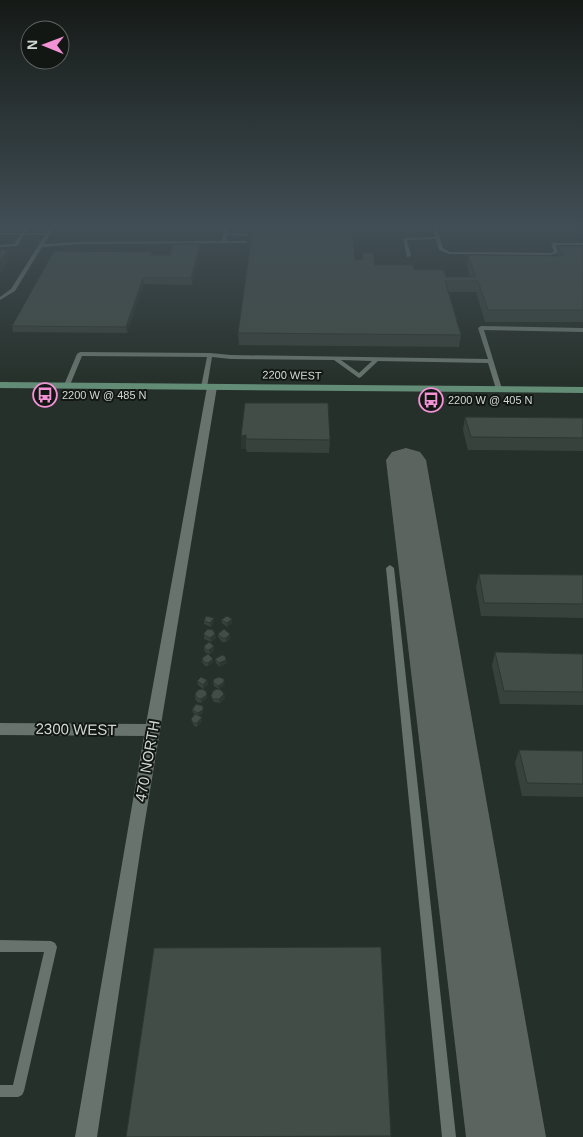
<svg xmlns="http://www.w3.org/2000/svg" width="583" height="1137" viewBox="0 0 583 1137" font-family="Arial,sans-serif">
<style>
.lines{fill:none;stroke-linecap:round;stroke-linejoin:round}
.taxiway{fill:#5c6460;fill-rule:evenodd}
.lane{fill:#67736c;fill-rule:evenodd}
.street{fill:#67736c;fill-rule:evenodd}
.secondary{fill:#638c76;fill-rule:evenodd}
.wall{fill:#38423c}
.shaded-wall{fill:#2e3631}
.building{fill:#414d46;stroke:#2e3631}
.labels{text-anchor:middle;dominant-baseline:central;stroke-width:4;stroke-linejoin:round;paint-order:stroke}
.far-street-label{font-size:11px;fill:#d1d8d4;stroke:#121714}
.far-poi-label{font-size:11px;fill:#d1d8d4;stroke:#121714;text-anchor:start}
.near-street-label{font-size:15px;fill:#d1d8d4;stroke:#121714}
</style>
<rect width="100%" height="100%" fill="#26302a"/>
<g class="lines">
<path class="taxiway" d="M406,448L420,452L426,460L546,1137H466L386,460L392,452Z"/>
<g class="lane">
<path d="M26,226H30L26,233H47L51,226H55L44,244L79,242L222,241L225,226H229L228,233L248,234L250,235L248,236L227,235L226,241H247V243H245L79,244L42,247L15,291L0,300V297L11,289L45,235H24L17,246L0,247V245L14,244L20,235H0V233H22Z"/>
<path d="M432,226H436L443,248L450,252L550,253L554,252L551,244L553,243H583V245H556L558,253L550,255L449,254L439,250L436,239L407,240L411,256L407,257L403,238L435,237Z"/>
<path d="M481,326L583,328V332L484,330L502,389L499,391L496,389L488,363L378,361L361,377L359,378L334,360L231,359L212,357L207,387L204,389L201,387L207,357L82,356L70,385L67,387L64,385L77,354L80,352L210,353L231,355L488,359L478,328ZM341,360L372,361L359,373Z"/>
<path d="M390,565L394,568L456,1137H442L386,568Z"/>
<path d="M0,940L51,941L55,943L57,947L24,1091L22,1095L18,1097H0V1085H13L44,952H0Z"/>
</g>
<path class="street" d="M212,384L217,387L143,833L97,1137H75L144,736L0,735V723L146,724L207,387Z"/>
<path class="secondary" d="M0,382L583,387V393L0,388Z"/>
</g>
<g class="wall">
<path d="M253,226H381V230H352L355,260H362V253L375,265L414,270L446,277H470L467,267L468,255L556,256L558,246H583V322H485L476,292H449L461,335L459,347L239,345L238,333Z"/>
<path d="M200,244V250L192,285L144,284L127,333L13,332L12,326L152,252V255H170Z"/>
<path d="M465,417L583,418V451L468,450L463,430Z"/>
<path d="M241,436L330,440L329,453L247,452L246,449H241Z"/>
<path d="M479,574L583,575V618L481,616L476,587Z"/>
<path d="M214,618V622L211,627L204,624V621Z"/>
<path d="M232,619V623L227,627L222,623L221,620Z"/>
<path d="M204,633L216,637L211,642L204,639Z"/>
<path d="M218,634H230V638L226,642H222L218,637Z"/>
<path d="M204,646L214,650L210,654L206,653L204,650Z"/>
<path d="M495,652L583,654V705L500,704L492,666Z"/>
<path d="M202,658L213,662L208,666H205L202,662Z"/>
<path d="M215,659L227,663L220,667L216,663Z"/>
<path d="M207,680L208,684L203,689L198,685L197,681Z"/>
<path d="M213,682L225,685L219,689L214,686Z"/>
<path d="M195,694L207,698L201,703L197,702L195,698Z"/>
<path d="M224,694L225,698L220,703L214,702L212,699L211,696Z"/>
<path d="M203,706V713L199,716L202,721L197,727L194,726L192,722L191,719L195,714L193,713L192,710Z"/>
<path d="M519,750L583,751V797L522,796L515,763Z"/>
<path d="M391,1136V1137H126Z"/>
</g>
<g class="shaded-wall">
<path d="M200,244V250L192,285L191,278Z"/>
<path d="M7,250L10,258L0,273V261Z"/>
<path d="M143,278L144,284L127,333L126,327Z"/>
<path d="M246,435V449H241V436Z"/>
<path d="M214,618V622L211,627L210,623Z"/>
<path d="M232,619V623L227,627V623Z"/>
<path d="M215,634L216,637L211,642L210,638Z"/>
<path d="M230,634V638L226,642V638Z"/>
<path d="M214,646V650L210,654L209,650Z"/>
<path d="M213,659V662L208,666V663Z"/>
<path d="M226,660L227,663L220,667L219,663Z"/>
<path d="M207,680L208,684L203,689V685Z"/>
<path d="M224,682L225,685L219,689L218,686Z"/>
<path d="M224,694L225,698L220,703L219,699Z"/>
<path d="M207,695V698L201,703V699Z"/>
<path d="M203,706V713L199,716L198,713Z"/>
<path d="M202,717V721L197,727V723Z"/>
</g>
<g class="building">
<path d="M253,226H352L355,260H363L362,253H373L375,265H413L414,270H444L446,277H476L468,255L564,256L558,246H583V310H488L478,281H445L461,335L238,333Z"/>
<path d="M173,244H200L191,278H143L126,327L12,326L54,251L152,252L151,255H170Z"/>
<path d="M0,250H7L0,261Z"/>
<path d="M245,403H328L330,440L246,439V435L241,436Z"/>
<path d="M465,417L583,418V438L471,437Z"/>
<path d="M479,574L583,575V604L484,603Z"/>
<path d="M206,616L214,618L210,623L204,621Z"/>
<path d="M227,616L232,619L227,623L221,620Z"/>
<path d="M208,629L213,630L215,634L210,638L204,635V633Z"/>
<path d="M224,629L230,634L226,638H222L218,634Z"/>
<path d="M209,642L214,646L209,650H206L204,646Z"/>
<path d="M495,652L583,654V692L504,691Z"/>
<path d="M208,654L213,659L208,663L204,662L202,658Z"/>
<path d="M222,655L225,656L226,660L219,663L215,659Z"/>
<path d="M201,677L207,680L203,685L197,681Z"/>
<path d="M219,677L224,679V682L218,686L213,682L214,679Z"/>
<path d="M202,689L206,691L207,695L201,699L197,698L195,694L198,690Z"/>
<path d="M217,689L221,690L224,694L219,699H213L211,696L213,691Z"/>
<path d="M196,704L203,706V710L198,713L192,710Z"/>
<path d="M195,714L202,717L197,723H193L191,719Z"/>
<path d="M519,750L583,751V784L527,783Z"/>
<path d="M381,947L391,1136L126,1137L154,948Z"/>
</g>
<linearGradient id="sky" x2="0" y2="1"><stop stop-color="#151a17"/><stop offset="0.59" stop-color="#414e55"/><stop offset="1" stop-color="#414e55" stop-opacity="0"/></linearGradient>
<rect width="583" height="385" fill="url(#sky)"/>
<defs>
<g id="bus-ring" transform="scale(1.25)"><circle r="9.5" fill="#121714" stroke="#f391d5" stroke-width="1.5"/><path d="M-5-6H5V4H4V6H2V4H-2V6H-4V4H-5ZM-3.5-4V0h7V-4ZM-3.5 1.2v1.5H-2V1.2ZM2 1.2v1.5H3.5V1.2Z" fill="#f391d5"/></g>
</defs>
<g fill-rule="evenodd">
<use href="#bus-ring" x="45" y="395"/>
<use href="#bus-ring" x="431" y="400"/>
</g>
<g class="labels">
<g class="far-street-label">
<text transform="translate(292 375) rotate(1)">2200 WEST</text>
</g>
<g class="far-poi-label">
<text x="62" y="395">2200 W @ 485 N</text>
<text x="448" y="400">2200 W @ 405 N</text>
</g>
<g class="near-street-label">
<text transform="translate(76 729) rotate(1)">2300 WEST</text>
<text transform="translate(147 761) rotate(-80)">470 NORTH</text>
</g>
</g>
<g transform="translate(45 45) rotate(271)"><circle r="24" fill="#121714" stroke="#5e6461"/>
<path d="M0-4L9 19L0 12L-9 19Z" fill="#f391d5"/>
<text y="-8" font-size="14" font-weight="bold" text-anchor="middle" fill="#d1d8d4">N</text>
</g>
</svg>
